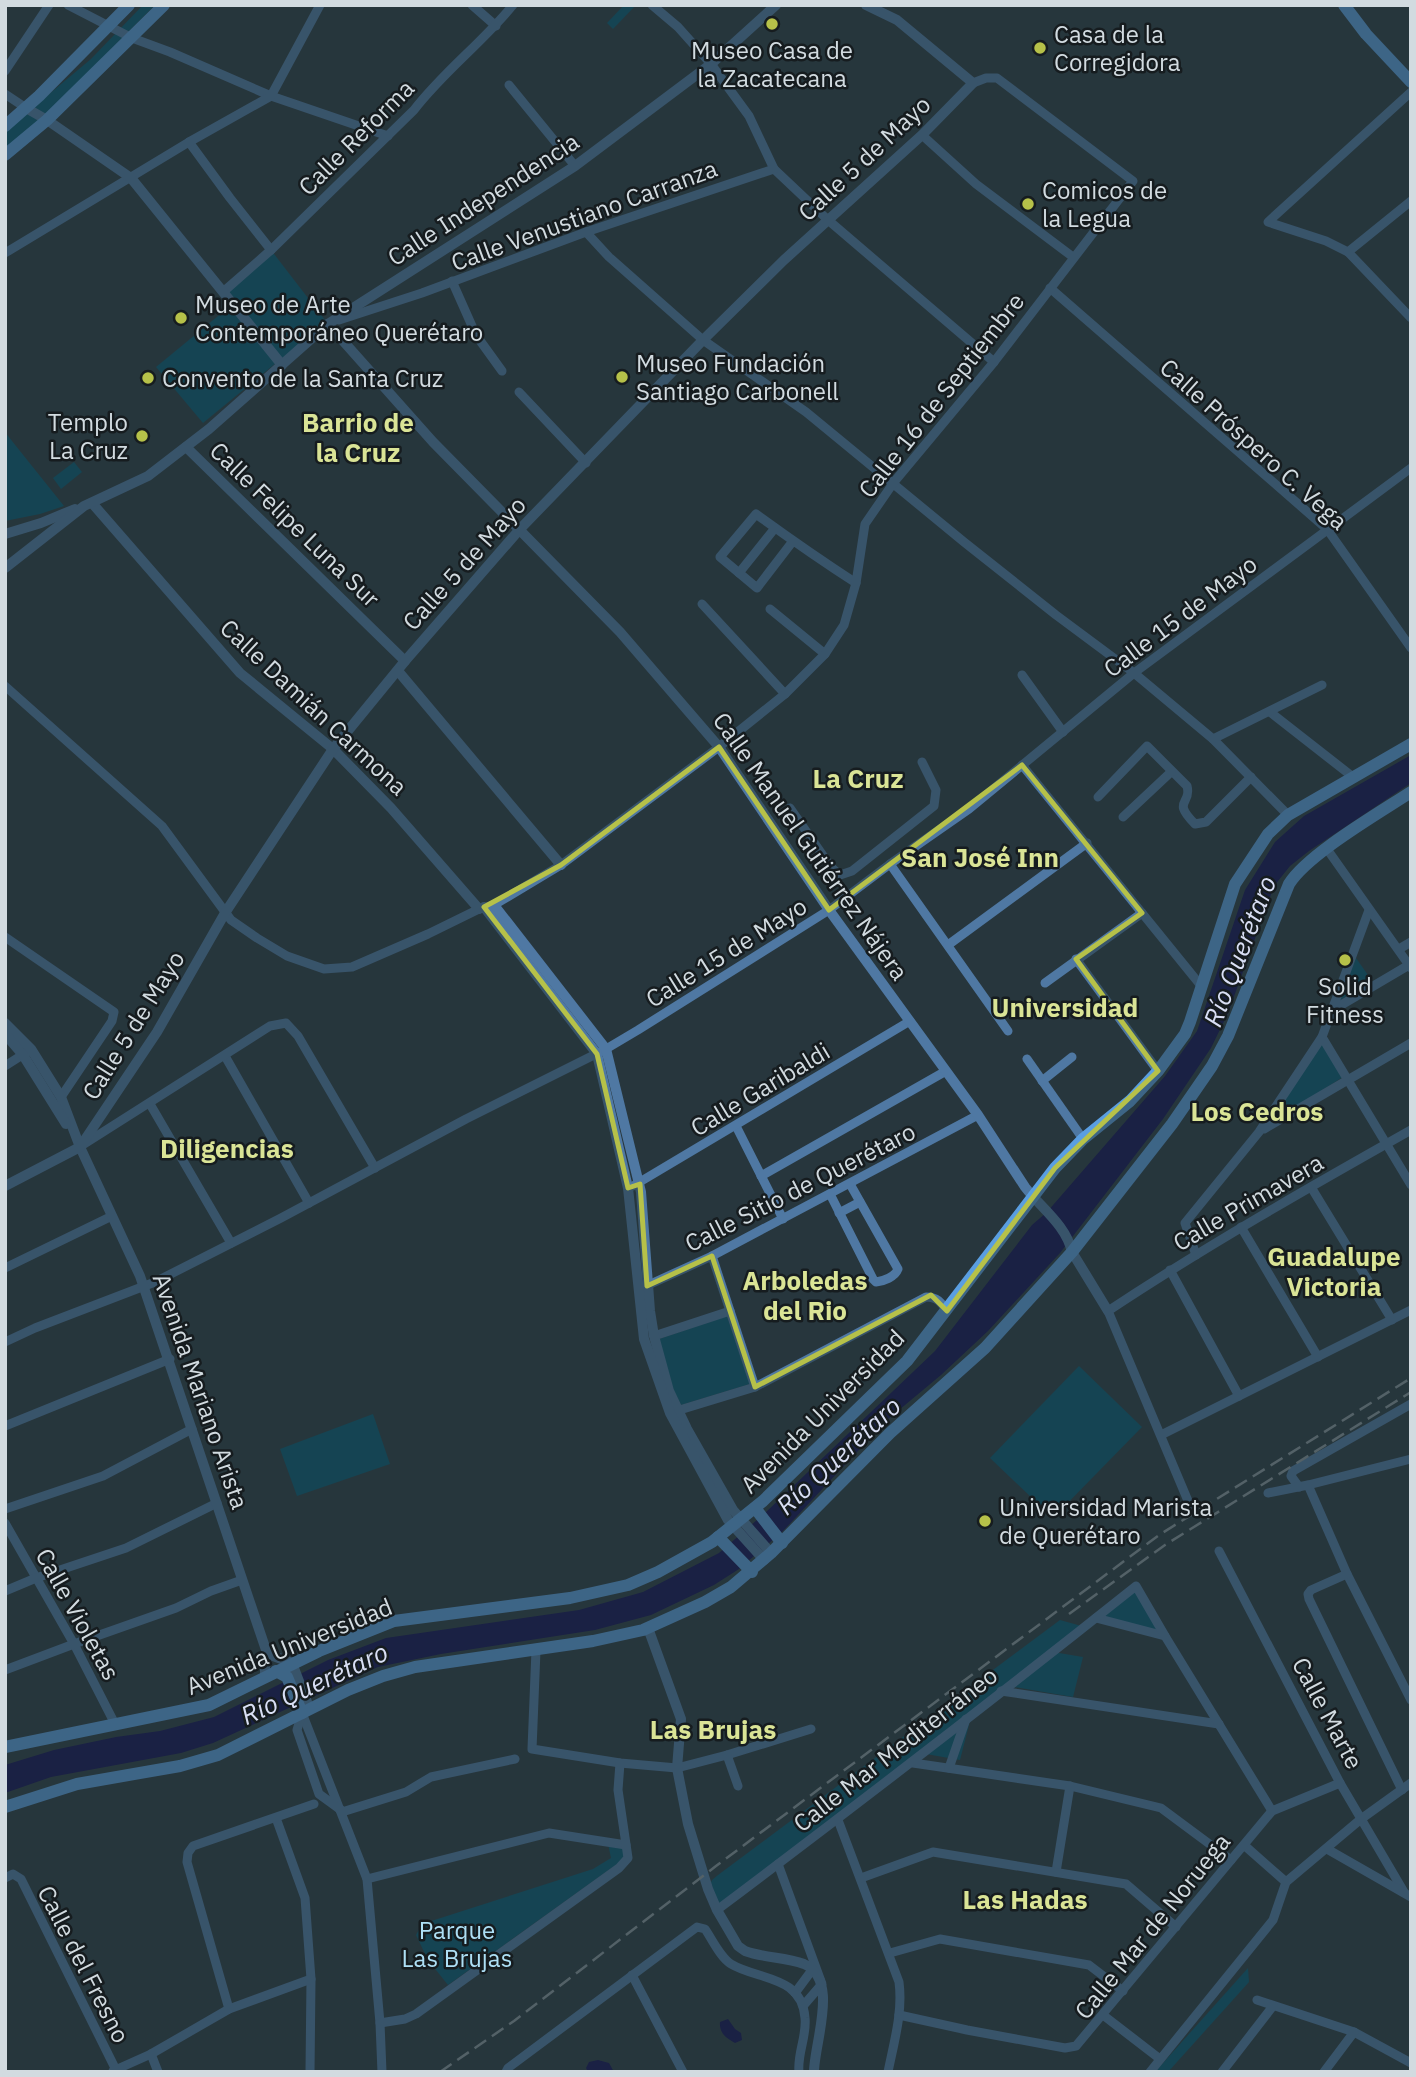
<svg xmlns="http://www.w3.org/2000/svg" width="1416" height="2077" viewBox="0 0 1416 2077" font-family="'IBM Plex Sans',sans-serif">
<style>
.green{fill:#00556f}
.water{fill:#0c074e}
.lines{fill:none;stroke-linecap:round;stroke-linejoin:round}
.minor{stroke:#4f78a3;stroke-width:9}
.tertiary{stroke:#4f78a3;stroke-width:10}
.secondary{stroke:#5a9ee1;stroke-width:12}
.rail{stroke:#8a959b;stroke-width:2.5;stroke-dasharray:14 7;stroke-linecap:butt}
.marked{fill:none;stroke:#b6c149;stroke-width:5;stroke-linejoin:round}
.poi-dot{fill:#b6c149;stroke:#161c1f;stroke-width:2.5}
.labels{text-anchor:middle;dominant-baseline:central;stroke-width:5;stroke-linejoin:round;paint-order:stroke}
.poi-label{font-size:24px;fill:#d2dbe0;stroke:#161c1f;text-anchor:start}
.street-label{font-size:24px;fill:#d2dbe0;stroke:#161c1f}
.park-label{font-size:24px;fill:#addff5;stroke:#161c1f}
.neighbourhood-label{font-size:26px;font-weight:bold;fill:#dae496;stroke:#161c1f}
.water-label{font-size:26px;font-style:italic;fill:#d9dff4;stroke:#161c1f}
</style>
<rect width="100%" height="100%" fill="#27363d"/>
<g class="green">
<path d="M143,5H155L34,126L5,150V131L91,59Z"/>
<path d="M624,5H636L613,29L607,23Z"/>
<path d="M271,250L328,324L282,365L223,292Z"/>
<path d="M229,307L276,363L203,423L156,367Z"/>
<path d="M5,432L12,441L64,506L40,514L5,521Z"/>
<path d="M74,462L82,472L61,489L53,478Z"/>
<path d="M1356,958L1370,978L1337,1003Z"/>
<path d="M1322,1044L1343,1077L1264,1127Z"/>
<path d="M727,1316L750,1384L681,1405L673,1389L659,1339Z"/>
<path d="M1079,1366L1142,1427L1053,1518L990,1458Z"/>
<path d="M373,1414L390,1464L297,1496L280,1449Z"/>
<path d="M1135,1587L1162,1635L1097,1617Z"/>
<path d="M1060,1620L1085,1627L1053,1652L1083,1657L1073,1697L1008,1686L717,1910L708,1889L712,1880L718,1875Z"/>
<path d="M971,1717L960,1760L926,1754Z"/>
<path d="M607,1839L623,1841L627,1857L448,1985L428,1960L416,1935L422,1924L593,1869L611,1858Z"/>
<path d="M1248,1968L1249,1982L1168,2072H1155Z"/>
</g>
<g class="water">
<path d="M1411,755V783L1309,851L1290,866L1274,886L1228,1013L1211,1048L1163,1119L1060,1253L988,1331L941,1375L887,1420L783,1531L739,1569L714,1585L651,1615L595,1630L441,1654L378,1667L213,1743L181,1753L51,1777L5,1793V1765L54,1750L116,1737L160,1731L214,1717L328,1660L386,1638L579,1610L643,1592L719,1553L765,1513L935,1351L1032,1225L1047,1212L1165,1076L1197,1031L1245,890L1275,842L1304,816Z"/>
<path d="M728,2019L735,2029L741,2033L742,2040L735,2043C726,2038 719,2033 720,2022Z"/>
<path d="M598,2060L609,2063L614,2072H588L586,2068L589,2062Z"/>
</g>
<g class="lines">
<g class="minor">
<path d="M68,5L132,38L170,52L271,96L388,136"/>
<path d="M472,5L496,26"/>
<path d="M652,5L678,27L711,64L749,116L774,169L828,220L994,362"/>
<path d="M5,71L49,5"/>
<path d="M509,85L575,166"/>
<path d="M1411,92L1268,222L1326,241L1348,252L1411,318"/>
<path d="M5,94L26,108"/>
<path d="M922,135L976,184L1073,257"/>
<path d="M189,142L230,198L271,250"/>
<path d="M586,232L609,257L703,340L806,412L964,542L1056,615L1134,673L1213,739L1288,815"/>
<path d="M1348,252L1411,201"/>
<path d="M5,253L189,142L271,96L320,5"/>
<path d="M452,281L476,335L502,371"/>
<path d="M1050,288L1327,529L1411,648"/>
<path d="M223,292L271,250L414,110C443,72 482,43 513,5"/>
<path d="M339,320L422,293L586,232L774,169"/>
<path d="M519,392L586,463"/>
<path d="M793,541L757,588L720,557L756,514C789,538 822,561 856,583"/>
<path d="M739,573L775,528"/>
<path d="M702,604L785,694"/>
<path d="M770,609L825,654"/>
<path d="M1022,675L1063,732"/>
<path d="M5,686L162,826L231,920L257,938L287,956L324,969L352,967L428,934L479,909L494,905L561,865L719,747L785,694L825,654L844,625L856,583L865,524L894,482L994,362L1133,181L997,78H986L973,83"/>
<path d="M1270,712L1353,777"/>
<path d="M1213,739L1322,685"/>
<path d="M1022,765L1202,987"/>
<path d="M1098,797L1147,746L1187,786C1192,805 1171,800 1195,824L1206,822L1251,777"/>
<path d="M790,808L831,867L840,875L852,871L934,806L936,790L922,762"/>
<path d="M1123,817L1171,772"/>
<path d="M1327,849L1411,968"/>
<path d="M890,864L1008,1031"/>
<path d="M5,937L114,1012L112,1021L61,1097"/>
<path d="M948,945L1087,843"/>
<path d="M1399,949L1411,942"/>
<path d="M1076,959L1158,1071"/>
<path d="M1045,983L1142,913"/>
<path d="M1331,1011L1409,965"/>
<path d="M1322,1037L1411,1185"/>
<path d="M225,1056L309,1203"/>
<path d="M1027,1059L1083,1139"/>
<path d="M5,1066L27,1052"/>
<path d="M1042,1081L1072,1057"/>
<path d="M150,1104L231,1243"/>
<path d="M736,1126L783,1219"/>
<path d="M1264,1129L1411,1043"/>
<path d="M81,1146L270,1026L286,1023L298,1036L375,1168"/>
<path d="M761,1176L946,1071"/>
<path d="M633,1186L910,1021"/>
<path d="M1311,1187L1392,1320"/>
<path d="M830,1194L873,1279L876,1282C884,1281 895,1277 898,1269L850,1184"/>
<path d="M839,1213L860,1202"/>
<path d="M1241,1227L1318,1357"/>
<path d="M1196,1255L1185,1223L1259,1132L1322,1037L1369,910"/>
<path d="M712,1256L755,1387"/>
<path d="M5,1268L112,1216"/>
<path d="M1170,1270L1239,1396"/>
<path d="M644,1287L712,1256L978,1115"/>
<path d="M654,1336L730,1311"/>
<path d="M5,1342L35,1328L155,1282L281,1218L466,1119L606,1049L638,1030L829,910L890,864L969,809L1134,673L1411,468"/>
<path d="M673,1412L755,1387L926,1297C937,1297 941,1302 947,1311"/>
<path d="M5,1426L170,1359"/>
<path d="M1161,1435L1411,1310"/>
<path d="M1308,1485L1347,1574L1411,1700"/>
<path d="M1299,1487L1291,1476L1293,1471L1411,1404"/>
<path d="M1268,1493L1308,1485L1411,1459"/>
<path d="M1191,1508L1108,1311C1206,1246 1308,1188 1411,1130"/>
<path d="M5,1509L103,1476L192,1429"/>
<path d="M5,1523L74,1644L115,1724"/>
<path d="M1219,1551L1340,1783L1404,1892"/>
<path d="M1347,1574L1311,1590L1308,1594L1309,1599L1402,1790"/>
<path d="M5,1591L36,1578L126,1548L217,1503"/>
<path d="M1096,1618L1165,1636"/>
<path d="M536,1650L532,1749L620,1763L677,1768L727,1755L811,1729"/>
<path d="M5,1670L74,1644L176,1608L211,1591L242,1580"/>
<path d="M1001,1691L1219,1724"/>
<path d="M302,1713L367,1879L380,2023L382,2072"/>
<path d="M302,1713L297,1730L319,1794L341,1810"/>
<path d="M727,1755L738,1786"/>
<path d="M913,1763L1070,1786L1161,1808L1231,1860"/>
<path d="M949,1768L966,1719"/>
<path d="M342,1812L406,1792L431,1777L515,1759"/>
<path d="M276,1818L305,1898L311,1979L310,2072"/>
<path d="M838,1820L899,1982C903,2012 894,2042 888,2072"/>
<path d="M1244,1845L1286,1882"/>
<path d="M1327,1849L1411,1897"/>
<path d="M778,1864L822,1984L803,2006"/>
<path d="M1056,1872L1070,1786"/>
<path d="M5,1878L13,1874L21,1879L116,2070"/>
<path d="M861,1878L933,1852L1126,1884L1176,1927"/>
<path d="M367,1879L549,1833L626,1845"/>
<path d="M717,1910C858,1804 998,1696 1136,1586L1165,1636L1272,1811"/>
<path d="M890,1953L940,1939L1089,1965L1123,1991"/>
<path d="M632,1975L683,2072"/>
<path d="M795,1993L812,1970"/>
<path d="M1257,2000L1354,2032L1411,2063"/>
<path d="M229,2009L187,1862L188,1853L193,1846L314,1804"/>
<path d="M899,2015L967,2030L1065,2048L1076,2046L1272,1811L1340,1783"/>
<path d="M1103,2015L1160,2059"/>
<path d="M380,2023L405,2019L416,2014L619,1868L628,1858L618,1790L620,1763"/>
<path d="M151,2054L158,2072"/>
<path d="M113,2071L151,2054L229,2009L311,1979"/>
<path d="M506,2072L508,2068L697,1927L705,1929C712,1939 720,1957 731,1964C757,1980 802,1975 805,2018C807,2036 797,2054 799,2072"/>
<path d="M1150,2072L1273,1920L1286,1882L1361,1819L1411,1783"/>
<path d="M1222,2072L1273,2006"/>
<path d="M1324,2072L1354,2032"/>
</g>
<g class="tertiary">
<path d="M26,108L47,120L131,178L282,365"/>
<path d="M328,324L433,442L620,632L719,747L829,910L978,1115L1025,1187C1041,1208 1066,1225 1072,1252L1108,1311"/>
<path d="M186,447L405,661"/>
<path d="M92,503L240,673L333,749L391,808L479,909"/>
<path d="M5,534L41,523L75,509"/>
<path d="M5,568L84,506L148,476L209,429L328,324L575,166L711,64L776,5"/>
<path d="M398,671L561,865"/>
<path d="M494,905L606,1049L641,1192L650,1311L654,1336L669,1391L687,1429L733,1510L771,1553"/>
<path d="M484,907L597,1054L628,1188L644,1339L670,1413L728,1520L764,1560"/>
<path d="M5,1023L31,1049L61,1097L80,1147L140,1276L265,1647L268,1654L292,1663L307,1702L302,1713"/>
<path d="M5,1034L23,1055L66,1124"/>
<path d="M5,1186L80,1147L157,1032L225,913L333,749L405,661L520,529L703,340L784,260L922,135L973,83L897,20L866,5"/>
<path d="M648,1628L681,1719L677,1768L688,1824L708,1889L717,1910L738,1946L745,1951C764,1958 785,1957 804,1964C840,1979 814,2043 814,2072"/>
<path d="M265,1677V1667L268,1654"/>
</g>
<g class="secondary">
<path d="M1344,5L1366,34L1411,82"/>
<path d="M5,126L39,96L129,5"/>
<path d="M5,155L47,120L164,5"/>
<path d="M755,1508L782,1543"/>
<path d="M718,1537L752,1572"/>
<path d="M276,1671L287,1677L302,1713"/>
<path d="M5,1747L209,1705L319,1651L394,1621L570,1598L628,1585L658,1572L712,1542L763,1501L907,1361L1055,1168L1083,1139L1130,1101L1158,1071L1185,1034L1190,1022L1235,884L1268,834L1288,815L1411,744"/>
<path d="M5,1807L77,1784L180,1766L218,1755L348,1690L383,1676L415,1667L593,1641L643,1630L705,1602L731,1587L771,1553L890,1433L985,1348L1072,1252L1172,1124L1212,1066L1228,1036L1289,884C1308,854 1379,813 1411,792"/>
</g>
<g class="rail">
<path d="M1069,1614L1165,1545L1411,1392"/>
<path d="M440,2072L514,2021L716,1866L1159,1535L1411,1378"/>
</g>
</g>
<path d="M0 0H1416V2077H0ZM719,747L829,910L1022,765L1142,913L1076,959L1158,1071L1055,1168L947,1311L931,1295L755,1387L712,1256L647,1286L640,1184L628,1188L597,1054L484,907L561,865Z" fill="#27363d" fill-opacity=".55" fill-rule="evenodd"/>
<path class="marked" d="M719,747L829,910L1022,765L1142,913L1076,959L1158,1071L1055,1168L947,1311L931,1295L755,1387L712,1256L647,1286L640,1184L628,1188L597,1054L484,907L561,865Z"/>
<g class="poi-dot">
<circle cx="772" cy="24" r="7"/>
<circle cx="1040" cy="48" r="7"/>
<circle cx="1028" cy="204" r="7"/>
<circle cx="181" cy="318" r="7"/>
<circle cx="622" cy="377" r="7"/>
<circle cx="148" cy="378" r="7"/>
<circle cx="142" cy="436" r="7"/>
<circle cx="1345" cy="960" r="7"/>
<circle cx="985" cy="1521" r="7"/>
</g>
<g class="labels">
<g class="poi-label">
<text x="1054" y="34">Casa de la<tspan x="1054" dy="28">Corregidora</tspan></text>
<text x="772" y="50" text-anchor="middle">Museo Casa de<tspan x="772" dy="28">la Zacatecana</tspan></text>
<text x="1042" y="190">Comicos de<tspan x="1042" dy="28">la Legua</tspan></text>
<text x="195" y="304">Museo de Arte<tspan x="195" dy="28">Contemporáneo Querétaro</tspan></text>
<text x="636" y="363">Museo Fundación<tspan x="636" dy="28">Santiago Carbonell</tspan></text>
<text x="162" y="378">Convento de la Santa Cruz</text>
<text x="128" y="422" text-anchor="end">Templo<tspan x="128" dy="28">La Cruz</tspan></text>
<text x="1345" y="986" text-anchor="middle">Solid<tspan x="1345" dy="28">Fitness</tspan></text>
<text x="999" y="1507">Universidad Marista<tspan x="999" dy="28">de Querétaro</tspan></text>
</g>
<g class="street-label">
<text transform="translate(356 137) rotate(-45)">Calle Reforma</text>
<text transform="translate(864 158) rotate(-43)">Calle 5 de Mayo</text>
<text transform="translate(483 199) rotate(-33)">Calle Independencia</text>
<text transform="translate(584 215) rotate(-20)">Calle Venustiano Carranza</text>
<text transform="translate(941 395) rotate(-52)">Calle 16 de Septiembre</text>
<text transform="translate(1254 444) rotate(42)">Calle Próspero C. Vega</text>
<text transform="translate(295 524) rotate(44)">Calle Felipe Luna Sur</text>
<text transform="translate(464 563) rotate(-48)">Calle 5 de Mayo</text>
<text transform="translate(1180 616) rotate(-37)">Calle 15 de Mayo</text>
<text transform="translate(314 707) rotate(43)">Calle Damián Carmona</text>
<text transform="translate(811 846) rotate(55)">Calle Manuel Gutiérrez Nájera</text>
<text transform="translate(726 952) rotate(-32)">Calle 15 de Mayo</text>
<text transform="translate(133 1025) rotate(-58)">Calle 5 de Mayo</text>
<text transform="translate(760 1089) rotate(-31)">Calle Garibaldi</text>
<text transform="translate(800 1187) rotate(-27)">Calle Sitio de Querétaro</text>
<text transform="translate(1248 1202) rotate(-30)">Calle Primavera</text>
<text transform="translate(201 1391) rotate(71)">Avenida Mariano Arista</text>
<text transform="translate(822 1411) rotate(-45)">Avenida Universidad</text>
<text transform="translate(78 1614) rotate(61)">Calle Violetas</text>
<text transform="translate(289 1646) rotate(-22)">Avenida Universidad</text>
<text transform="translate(1328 1713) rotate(62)">Calle Marte</text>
<text transform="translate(895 1749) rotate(-38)">Calle Mar Mediterráneo</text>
<text transform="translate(1152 1926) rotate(-51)">Calle Mar de Noruega</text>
<text transform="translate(84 1964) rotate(63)">Calle del Fresno</text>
</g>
<g class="park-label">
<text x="457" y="1930">Parque<tspan x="457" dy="28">Las Brujas</tspan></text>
</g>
<g class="neighbourhood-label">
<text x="358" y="422">Barrio de<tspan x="358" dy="30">la Cruz</tspan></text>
<text x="858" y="778">La Cruz</text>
<text x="980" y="857">San José Inn</text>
<text x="1065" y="1007">Universidad</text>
<text x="1257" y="1111">Los Cedros</text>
<text x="227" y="1148">Diligencias</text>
<text x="1334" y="1256">Guadalupe<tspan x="1334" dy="30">Victoria</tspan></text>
<text x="805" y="1280">Arboledas<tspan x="805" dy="30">del Rio</tspan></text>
<text x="713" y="1729">Las Brujas</text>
<text x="1025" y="1899">Las Hadas</text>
</g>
<g class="water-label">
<text transform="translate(1239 951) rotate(-69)">Río Querétaro</text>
<text transform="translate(838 1455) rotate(-43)">Río Querétaro</text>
<text transform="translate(314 1683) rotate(-25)">Río Querétaro</text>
</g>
</g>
<rect width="1416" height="2077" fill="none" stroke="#d2dbe0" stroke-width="14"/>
</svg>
